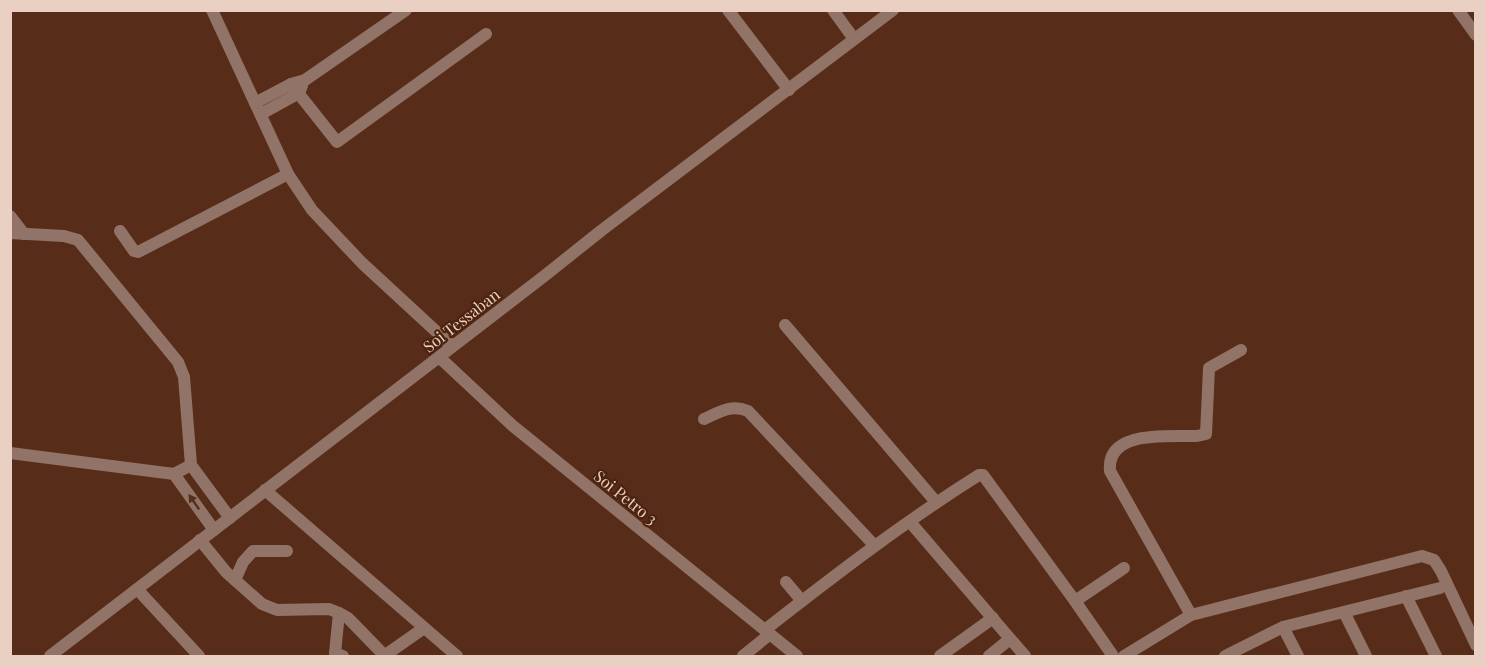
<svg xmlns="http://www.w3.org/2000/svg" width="1486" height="667" viewBox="0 0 1486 667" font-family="'Playfair Display',serif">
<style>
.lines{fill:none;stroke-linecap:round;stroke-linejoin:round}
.minor{stroke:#917467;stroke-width:12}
.oneway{fill:#562f1c}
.labels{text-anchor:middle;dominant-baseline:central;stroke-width:4.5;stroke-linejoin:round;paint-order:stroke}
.street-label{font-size:16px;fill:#eacfc3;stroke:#4c230f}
</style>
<rect width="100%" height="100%" fill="#572d1a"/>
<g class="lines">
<g class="minor">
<path d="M212,10L288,174L312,210L362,263L452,346"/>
<path d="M728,10L789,90"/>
<path d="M833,10L854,39"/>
<path d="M1458,10L1476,35"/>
<path d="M291,84L337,142L486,34"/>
<path d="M255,103L291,84L305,80L406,10"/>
<path d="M261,114L299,93L302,86"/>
<path d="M10,216L24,234"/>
<path d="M120,231L134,251L138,252L288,174"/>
<path d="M10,233L64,236L78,240L178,362L184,377L191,465L230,518"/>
<path d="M785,325L936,502"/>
<path d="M439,357L513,426L797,656"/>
<path d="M704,419C720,412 731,404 748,411L874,545"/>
<path d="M10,453L174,474L191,465"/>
<path d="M174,474L214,530"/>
<path d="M265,490L457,656"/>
<path d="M910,522L1025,656"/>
<path d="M200,540L226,572L262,604L277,610L329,609L339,613L348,618L384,655"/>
<path d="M235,580L243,562L253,551H287"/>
<path d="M786,582L802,601"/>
<path d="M137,589L199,656"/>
<path d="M1406,596L1436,656"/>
<path d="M1075,601L1124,568"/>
<path d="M1344,612L1366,656"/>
<path d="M339,613L335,653L343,656"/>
<path d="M1191,615L1110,471C1106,429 1170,437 1197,436L1206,434L1209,368L1241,350"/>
<path d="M1283,627L1440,588"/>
<path d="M766,629C835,575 904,522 979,475H983L1075,601L1113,656"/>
<path d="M50,656L543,277L602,230L893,10"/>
<path d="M384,656L424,628"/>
<path d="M743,656L770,634"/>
<path d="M940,656L993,618"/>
<path d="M989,656L1010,639"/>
<path d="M1124,656L1191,615L1422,556L1434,560L1441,571L1476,645"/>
<path d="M1225,656L1283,627L1298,656"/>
</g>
</g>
<defs><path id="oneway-solid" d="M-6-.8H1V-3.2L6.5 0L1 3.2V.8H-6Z" transform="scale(1.5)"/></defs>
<use class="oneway" href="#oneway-solid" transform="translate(194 502) rotate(-125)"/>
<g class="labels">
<g class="street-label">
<text transform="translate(461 320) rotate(-38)">Soi Tessaban</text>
<text transform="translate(626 497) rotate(39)">Soi Petro 3</text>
</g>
</g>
<rect width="1486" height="667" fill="none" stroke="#eacfc3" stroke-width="24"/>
</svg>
